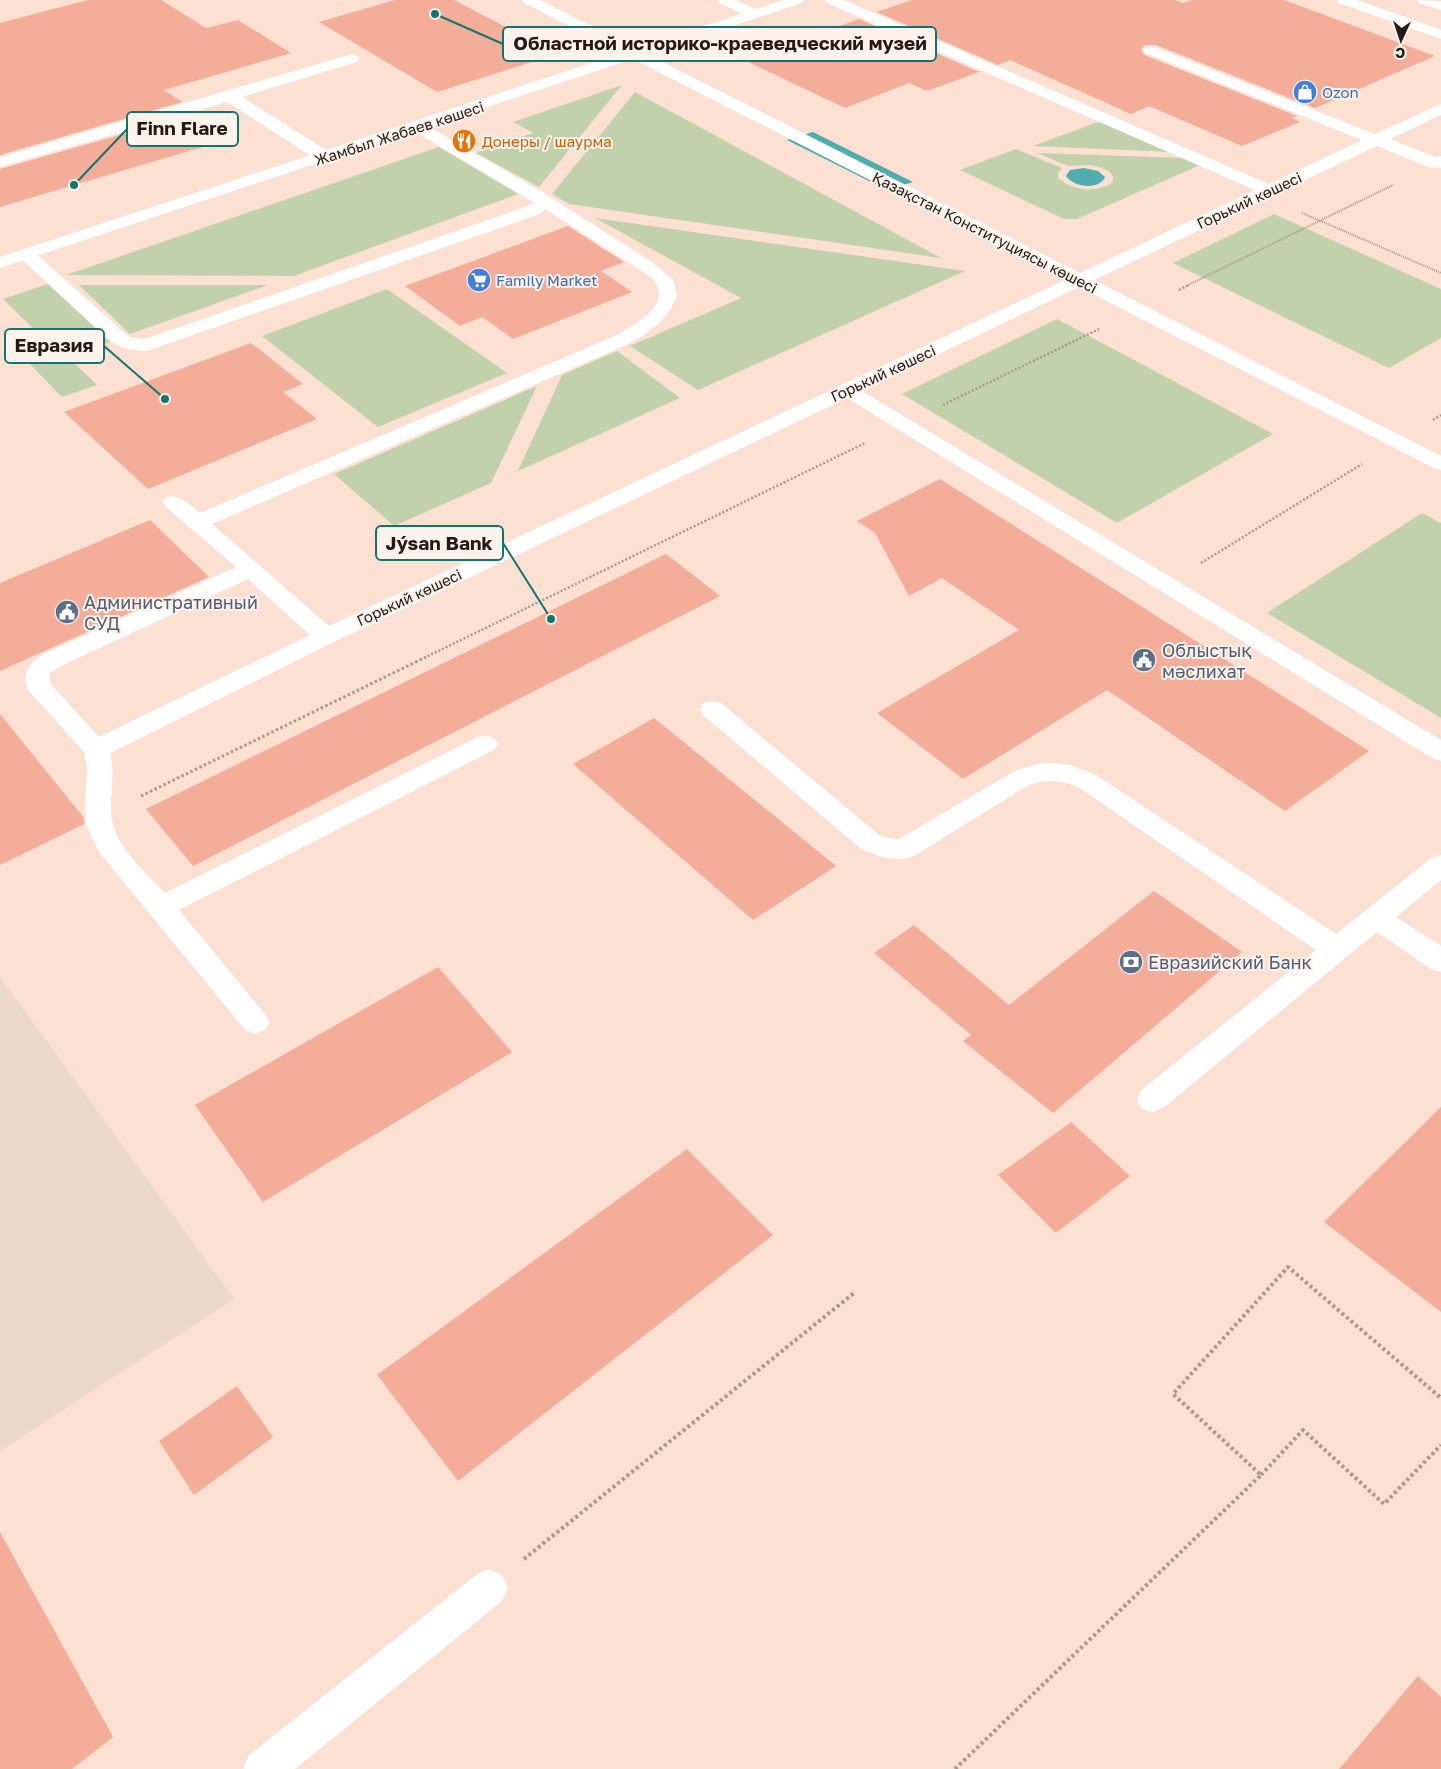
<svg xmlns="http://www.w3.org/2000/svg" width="1441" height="1769" viewBox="0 0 1441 1769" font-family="'Golos Text',sans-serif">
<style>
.education{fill:#ebdac9}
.green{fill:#c1d1ac}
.water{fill:#50adaf}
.building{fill:#f3ad99}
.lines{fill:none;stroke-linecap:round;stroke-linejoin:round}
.path-far3{stroke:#ac978c;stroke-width:2;stroke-dasharray:1 1;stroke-linecap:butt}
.path-far2{stroke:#ac978c;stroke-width:2.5;stroke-dasharray:2 2;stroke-linecap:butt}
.path-far1{stroke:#ac978c;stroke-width:3;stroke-dasharray:2.5 2.5;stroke-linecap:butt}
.path{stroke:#ac978c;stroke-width:4;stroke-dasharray:3 3;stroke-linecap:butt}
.minor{fill:#fff;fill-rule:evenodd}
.major{fill:#fff;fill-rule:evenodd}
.labels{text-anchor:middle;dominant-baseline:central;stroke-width:4;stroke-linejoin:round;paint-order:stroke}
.far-shop-label{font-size:15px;fill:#366cbe;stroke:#fdf2ec;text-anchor:start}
.far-street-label{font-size:15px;fill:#231a14;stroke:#fdf2ec}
.far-food-label{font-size:15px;fill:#c56008;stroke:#fdf2ec;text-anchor:start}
.service-label{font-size:18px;fill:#4e5e75;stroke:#fdf2ec;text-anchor:start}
.leader{fill:none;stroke:#0f766e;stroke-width:2}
.callout-dot{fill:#0f766e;stroke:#fdf2ec;stroke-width:2}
.callout{fill:#fdf2ec;stroke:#0f766e;stroke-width:2}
.callout-label{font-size:19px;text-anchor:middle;font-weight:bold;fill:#231a14}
</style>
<rect width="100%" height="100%" fill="#fce0d2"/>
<path class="education" d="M0,977L234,1299L0,1451Z"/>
<g class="green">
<path d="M622,85L539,187L476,153L533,133L513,122Z"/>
<path d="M635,92L941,258L569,204L552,194Z"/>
<path d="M1101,121L1171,152L1033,146Z"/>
<path d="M439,147L518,194L294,276L66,275Z"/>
<path d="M1016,149L1062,168L1058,173V178C1073,191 1096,193 1112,183L1113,177L1110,172L1102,168L1091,165L1068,166L1037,153L1184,158L1200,165L1077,219H1064L960,170Z"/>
<path d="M1274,214L1441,289V338L1389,368L1173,263Z"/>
<path d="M595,218L965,271L698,390L630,346L741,298Z"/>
<path d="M48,284L110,342L68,357L97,385L62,397L20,354L49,344L3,299Z"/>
<path d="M79,285H268L130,334Z"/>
<path d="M387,289L507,373L378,427L262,336Z"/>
<path d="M1057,319L1273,434L1117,523L902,394Z"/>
<path d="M617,351L680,398L518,471L562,375Z"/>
<path d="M537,386L491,483L394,526L334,474Z"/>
<path d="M1422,513L1441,523V718L1267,613Z"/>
</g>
<g class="water">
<path d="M813,132L913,182L887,190L787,140Z"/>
<path d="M1084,168L1098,171L1105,177C1099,191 1073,187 1066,176L1070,170Z"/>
</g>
<g class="building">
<path d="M88,0H161L206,28L238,20L291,53L164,90L182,102L0,155V23Z"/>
<path d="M395,0H454L557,54L437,92L319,22Z"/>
<path d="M912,0H1174L1183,3L1192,0H1284L1435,56L1315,108L1156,45H1145L1141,49L1144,55L1297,116L1292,118L1300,122L1242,146L1149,106L1131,114L1010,60L998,65L877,12Z"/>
<path d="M859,19L979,72L927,91L909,83L845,108L744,60Z"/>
<path d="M197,113L233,138L0,207V169Z"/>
<path d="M568,226L624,262L601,271L632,292L513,339L482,317L460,326L405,286Z"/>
<path d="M251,343L303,384L283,392L317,419L148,489L64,412Z"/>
<path d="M940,479L1136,603L1369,751L1285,811L1107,690L963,779L877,713L1019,630L942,578L909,596L875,533L857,521Z"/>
<path d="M150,520L209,577L0,671V583Z"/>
<path d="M666,554L720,596L193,866L146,809Z"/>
<path d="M0,714L84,818V824L0,865Z"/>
<path d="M654,718L836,866L753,920L573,764Z"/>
<path d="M1154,891L1242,952L1053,1113L963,1041L971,1035L874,953L914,925L1009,1005Z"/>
<path d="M438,967L512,1052L263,1202L195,1105Z"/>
<path d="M1441,1107V1312L1324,1222Z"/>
<path d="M1071,1122L1130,1176L1056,1233L998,1175Z"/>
<path d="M687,1149L773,1235L458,1481L377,1375Z"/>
<path d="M237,1386L273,1437L194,1495L159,1441Z"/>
<path d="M0,1532L113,1737L72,1769H0Z"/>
<path d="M1418,1676L1441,1697V1769H1339Z"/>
</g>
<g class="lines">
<g class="path-far3">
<path d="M1302,213L1441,273"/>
<path d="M1186,286L1393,185"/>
</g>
<g class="path-far2">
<path d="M1179,290L1189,285"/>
<path d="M943,405L1099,329"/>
<path d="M1433,420L1441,415"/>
<path d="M1201,563L1362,464"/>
<path d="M424,658L865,443"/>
</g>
<path class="path-far1" d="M141,796L426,657"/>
<g class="path">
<path d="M1261,1475L1303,1430L1384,1504L1441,1445"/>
<path d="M524,1559L854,1293"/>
<path d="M955,1769L1261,1475L1173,1394L1288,1267L1441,1398"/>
</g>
<g class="minor">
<path d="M522,0H540L1080,273L1255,190L827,3L825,0H844L1269,184L1362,140L1145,53L1142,50L1145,47H1155L1375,134L1441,104V115L1390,139L1435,157L1441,156V168H1431L1377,146L1094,280L1441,456V470L1434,468L1079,287L862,391L1441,740V761L1432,758L847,398L334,642L110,753C115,771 111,788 111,807C110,843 142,868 165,893L476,738L485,735L494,738L498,744L494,750L179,910L265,1014L270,1022L265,1030L255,1034L245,1030L99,852L86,825L85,806L87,768L84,752L29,691C20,676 30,662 43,654L236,567L166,507L163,502L166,497C181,494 189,504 200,513L617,335C633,325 671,306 655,282C653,278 646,275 643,272L545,209L540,214L147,351L127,349L113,343L20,258L17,254L20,250L26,249L32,250L127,335L132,338L145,339L528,206L533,202L412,130L410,127L412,124H424L544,193L655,264L673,280L677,296C666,321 654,329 631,343L212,524L329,626L1065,280L524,3ZM248,579L310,635L99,737L50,683V673L61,666Z"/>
<path d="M717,0H736L760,11L762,14L760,17H750L719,3Z"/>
<path d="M1337,0H1357L1441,30V39L1339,3Z"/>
<path d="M352,54L357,56L360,59L357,62L242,97L331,153L333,157L331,161H319L227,102L0,167V157Z"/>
<path d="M712,701L721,703L878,834L887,838L899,839L1011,773L1020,769L1038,764L1054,763L1070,765L1096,775L1336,934L1431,858L1441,855V880L1396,917L1441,946V972L1431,969L1377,932L1163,1108L1152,1112L1141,1108L1137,1099L1141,1090L1316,950L1078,787C1061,780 1046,779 1029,785L914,856C895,862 877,857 860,848L703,715L700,709L703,703Z"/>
<path d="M489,1569L502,1575L508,1588L502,1601L295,1769H243L249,1755L476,1575Z"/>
</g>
<g class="major">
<path d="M783,0H804L802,3L0,268V257Z"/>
<path d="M1417,0L1441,1V10L1419,3Z"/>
</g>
</g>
<defs>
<g id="shop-disc" transform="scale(1.25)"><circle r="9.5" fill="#3f7fe0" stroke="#fdf2ec"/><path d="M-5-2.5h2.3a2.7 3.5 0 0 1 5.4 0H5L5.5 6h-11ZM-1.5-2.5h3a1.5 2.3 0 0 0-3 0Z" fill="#fff"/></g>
<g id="restaurant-disc" transform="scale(1.25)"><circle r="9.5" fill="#e8710a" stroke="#fdf2ec"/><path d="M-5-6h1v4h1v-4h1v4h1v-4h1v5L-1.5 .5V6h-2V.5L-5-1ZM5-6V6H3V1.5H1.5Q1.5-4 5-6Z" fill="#fff"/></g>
<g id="supermarket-disc" transform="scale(1.25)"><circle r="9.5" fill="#3f7fe0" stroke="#fdf2ec"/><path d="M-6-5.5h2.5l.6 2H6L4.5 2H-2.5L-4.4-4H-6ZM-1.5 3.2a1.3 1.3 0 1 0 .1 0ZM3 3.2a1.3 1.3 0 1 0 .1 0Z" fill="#fff"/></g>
<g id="civic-disc" transform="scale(1.25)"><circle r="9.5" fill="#5c6f8a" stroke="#fdf2ec"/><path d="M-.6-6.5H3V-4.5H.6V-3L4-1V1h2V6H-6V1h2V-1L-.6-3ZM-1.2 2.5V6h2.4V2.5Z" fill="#fff"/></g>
<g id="bank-disc" transform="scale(1.25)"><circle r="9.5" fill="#5c6f8a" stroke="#fdf2ec"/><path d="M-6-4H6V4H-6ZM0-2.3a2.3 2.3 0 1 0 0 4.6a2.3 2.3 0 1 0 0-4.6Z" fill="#fff"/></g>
</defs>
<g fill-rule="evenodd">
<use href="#shop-disc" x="1305" y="92"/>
<use href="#restaurant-disc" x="464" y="141"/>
<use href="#supermarket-disc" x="479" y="280"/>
<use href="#civic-disc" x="67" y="612"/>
<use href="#civic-disc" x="1144" y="660"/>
<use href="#bank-disc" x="1131" y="962"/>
</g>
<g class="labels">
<g class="far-shop-label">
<text x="1322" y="92">Ozon</text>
<text x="496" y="280">Family Мarket</text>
</g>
<g class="far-street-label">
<text transform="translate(399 133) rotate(-18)">Жамбыл Жабаев көшесі</text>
<text transform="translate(1249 200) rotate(-25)">Горький көшесі</text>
<text transform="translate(985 232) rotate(27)">Қазақстан Конституциясы көшесі</text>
<text transform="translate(883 373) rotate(-25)">Горький көшесі</text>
<text transform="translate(409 597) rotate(-25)">Горький көшесі</text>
</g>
<g class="far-food-label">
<text x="482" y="141">Донеры / шаурма</text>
</g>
<g class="service-label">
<text x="84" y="602">Административный<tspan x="84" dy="21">СУД</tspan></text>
<text x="1162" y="650">Облыстық<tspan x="1162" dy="21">мәслихат</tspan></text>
<text x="1148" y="962">Евразийский Банк</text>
</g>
</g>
<path class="leader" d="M435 14L503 44M74 185L127 129M165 399L104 346M551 619L503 543"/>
<g class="callout-dot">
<circle cx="435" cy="14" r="5"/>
<circle cx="74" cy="185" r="5"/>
<circle cx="165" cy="399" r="5"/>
<circle cx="551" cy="619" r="5"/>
</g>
<g class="callout">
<rect x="503" y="27" width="433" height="34" rx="5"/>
<rect x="127" y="112" width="111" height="34" rx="5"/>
<rect x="5" y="329" width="99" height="34" rx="5"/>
<rect x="376" y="526" width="127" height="34" rx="5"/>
</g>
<g class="callout-label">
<text x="720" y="50">Oбластной историко-краеведческий музей</text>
<text x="182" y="135">Finn Flare</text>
<text x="54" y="352">Евразия</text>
<text x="439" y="550">Jýsan Bank</text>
</g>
<g transform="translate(1401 40) rotate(183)" stroke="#fdf2ec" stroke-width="4" paint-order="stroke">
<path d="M0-4L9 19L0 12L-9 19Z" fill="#231a14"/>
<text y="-8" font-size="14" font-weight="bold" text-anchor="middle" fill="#231a14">С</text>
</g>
</svg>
